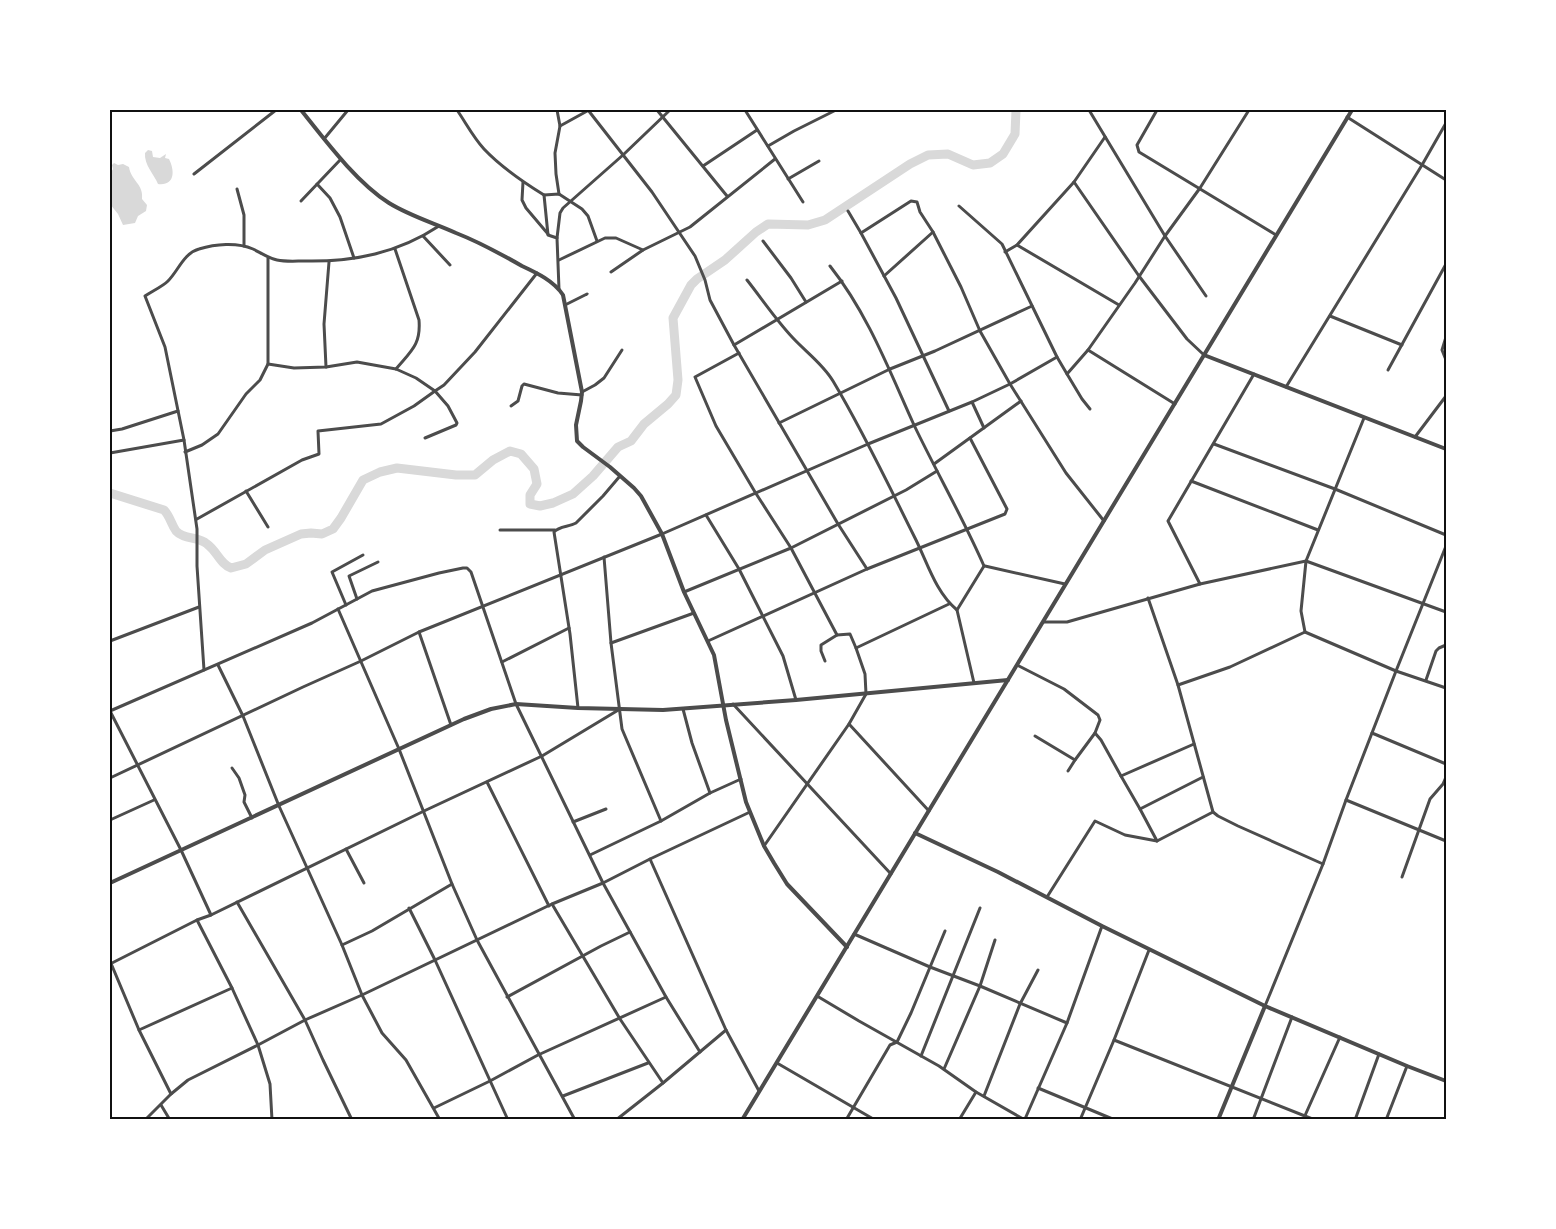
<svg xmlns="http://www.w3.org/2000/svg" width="1556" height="1229" viewBox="0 0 1556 1229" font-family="'Libre Baskerville',serif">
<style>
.water{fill:#d9d9d9}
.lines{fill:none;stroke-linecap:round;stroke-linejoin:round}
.river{stroke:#d9d9d9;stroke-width:9}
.minor{stroke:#4c4c4c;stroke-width:3}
.tertiary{stroke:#4c4c4c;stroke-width:4}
.neatline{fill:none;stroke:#111;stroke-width:2}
</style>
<rect width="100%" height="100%" fill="#fff"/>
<g class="water">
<path d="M148,150L152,151L153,157L160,158L166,154L165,158L169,159C175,171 175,186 158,184C154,174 144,165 145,153Z"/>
<path d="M114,163L118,165L123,164L129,167C131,181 144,184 142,199L147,205L146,211L138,216L135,223L123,225L118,214L110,204V174L113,169L112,165Z"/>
</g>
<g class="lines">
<path class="river" d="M110,493L164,510C170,516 171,524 176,531C184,540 198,536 207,544C217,551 220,564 231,568L246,564L265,550L301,534L311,533L322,534L333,529L341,518L363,480L380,472L397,468L456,475H475L493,460L510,451L521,454L534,469L537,484L530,495V504L540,506L553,503L573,494L593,476L618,447L631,441L644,424L668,404L676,395L678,380L673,318L691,285L697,279L725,260L756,232L768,224L808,225L825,220L910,164L928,155L948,154L973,165L990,163L1003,154L1015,134L1016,110"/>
<g class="minor">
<path d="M457,110C466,123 473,137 484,149C501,167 523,182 544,195L559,194L582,209L588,216L597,241"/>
<path d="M557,110L560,126L555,153L556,174L559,194"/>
<path d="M588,110L652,192L695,256L705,280L710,300L734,345L838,524L867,569"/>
<path d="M657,110L727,196"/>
<path d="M745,110L803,202"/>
<path d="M1089,110L1165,236L1206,296"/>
<path d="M1157,110L1137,145L1139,152L1276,235"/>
<path d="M1347,117L1446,180"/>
<path d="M560,126L589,110"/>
<path d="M324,139L348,110"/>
<path d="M768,146L794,131L836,110"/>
<path d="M703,166L757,130"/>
<path d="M194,174L276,110"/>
<path d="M788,179L819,161"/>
<path d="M523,182L522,200L526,208L548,234"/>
<path d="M1074,182L1139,276L1187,339L1204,355"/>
<path d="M317,184L330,198L340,217L354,258"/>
<path d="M237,189L244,215V246"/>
<path d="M544,195L548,235L557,238L559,289"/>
<path d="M301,201L341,159"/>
<path d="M959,206L1002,244L1057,357L1067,374L1088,350L1135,283L1165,236L1200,188L1249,110"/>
<path d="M848,211L861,233L896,298L949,411"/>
<path d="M861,233L911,201L917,202L920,212L933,232L961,287L980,331L1010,384L1066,473L1104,521"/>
<path d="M423,236L450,265"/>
<path d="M557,238L560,213L563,208L623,155L670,110"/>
<path d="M763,241L791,278L806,302"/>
<path d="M1017,245L1074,182L1105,137"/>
<path d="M395,249L419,320C421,345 411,351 396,369"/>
<path d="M1005,252L1017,245L1119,305"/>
<path d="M559,260L605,238H616L643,250"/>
<path d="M830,266C868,314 889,370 914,425C937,473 963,518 984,566"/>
<path d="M611,272L643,250L690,227L775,159"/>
<path d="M884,276L933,232"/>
<path d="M747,280C762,299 776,320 793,338C806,352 823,364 833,381C863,431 888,484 914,536C927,561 935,592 957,610L974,683"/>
<path d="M565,305L587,294"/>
<path d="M1330,316L1402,345"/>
<path d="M1446,337L1442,350L1446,360"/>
<path d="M734,345L842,281"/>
<path d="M1088,350L1175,404"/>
<path d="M739,353L695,377L716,426L755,492L791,548L837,635L850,634L856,648"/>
<path d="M268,364L294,368L326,367L357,362L396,369L416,378L435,391L448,406L457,423L456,425L425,438"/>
<path d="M326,367L324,324L329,262"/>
<path d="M1388,370L1446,264"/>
<path d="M1067,374L1082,399L1090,409"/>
<path d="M1286,387L1422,165L1446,123"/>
<path d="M582,392L595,385L604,378L622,350"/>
<path d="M972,402L984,428"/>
<path d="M511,406L518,401L522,386L524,384L558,393L582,395"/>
<path d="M779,423L890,369L935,351L1032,306"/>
<path d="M110,431L122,429L178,411"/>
<path d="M1415,437L1446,396"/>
<path d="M1214,444L1335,489L1446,535"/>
<path d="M185,452L202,445L218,434L246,394L260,380L268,364V258"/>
<path d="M110,453L184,440"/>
<path d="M934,464L1021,401"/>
<path d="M1191,481L1318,530"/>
<path d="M246,491L268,527"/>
<path d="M706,515L739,569L783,656L796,700"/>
<path d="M197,519L302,460L319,454L318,431L381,424L414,406L435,391L444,385L475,352L537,273"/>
<path d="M500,530H555"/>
<path d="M604,557L611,643L622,729L661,821"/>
<path d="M985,566L1065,584"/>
<path d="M1200,584L1168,521L1254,374"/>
<path d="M684,592L791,548L906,490L937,471"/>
<path d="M1148,598L1178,685L1213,812L1218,816L1238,826L1323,864"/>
<path d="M357,599L349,576L378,562"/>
<path d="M346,605L332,572L363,555"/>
<path d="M338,609L399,749L452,884L477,940L575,1120"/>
<path d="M957,610L984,566"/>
<path d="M1043,622H1067L1200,584L1306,561L1446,612"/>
<path d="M419,632L451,725"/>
<path d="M1305,632L1301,611L1306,561L1364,418"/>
<path d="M110,641L199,607"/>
<path d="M708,641L867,569L1005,514L1007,509L970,438"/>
<path d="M611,643L694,613"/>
<path d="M825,661L821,651V645L837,635"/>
<path d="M502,662L569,628"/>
<path d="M218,665L243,716L279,806L342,945L362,995L382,1033L406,1060L440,1120"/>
<path d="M1017,665L1064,689L1098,715L1100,720L1095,733L1101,740L1121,776"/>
<path d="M204,670L197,566V529L184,440L165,347L145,296C152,291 162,287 168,281C178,271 184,253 199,249C215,244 237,242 253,249C261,253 268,258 277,260C286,262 296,261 305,261C354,262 398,253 439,226"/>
<path d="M1426,680L1436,651L1439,648L1446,645"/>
<path d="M1178,685L1230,667L1305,632L1396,671L1446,688"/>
<path d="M733,704L891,874"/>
<path d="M578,708L570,634L554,532C559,526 569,527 576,523L603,496L620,476"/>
<path d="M683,709L692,743L710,793"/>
<path d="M110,711L312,623L372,591L439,573L463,568H467L471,572L516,704L603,883L666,997L700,1052"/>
<path d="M110,711L181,850L211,915"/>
<path d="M849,724L929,811"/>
<path d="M1372,733L1446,764"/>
<path d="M1035,736L1075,760"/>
<path d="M232,768L239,778L245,795L244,802L252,818"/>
<path d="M1068,771L1075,760L1095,733"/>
<path d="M1203,777L1140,809L1157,841L1213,812"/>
<path d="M110,778L303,687L361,661L419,632L662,534L868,444L972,402L1010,384L1057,357"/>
<path d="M487,782L549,906"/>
<path d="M1346,800L1446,841"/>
<path d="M1140,809L1121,776L1194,744"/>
<path d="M110,820L154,800"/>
<path d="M573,822L606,809"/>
<path d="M764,846L849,724L866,694L865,674L856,648L949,604"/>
<path d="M346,849L364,883"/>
<path d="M590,855L661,821L710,793L741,779"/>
<path d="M650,859L726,1030L759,1091"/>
<path d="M1402,877L1430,799L1443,784L1446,777"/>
<path d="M1446,896V898"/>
<path d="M1047,897L1095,821L1125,835L1157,841"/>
<path d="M237,902L305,1020L323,1060L352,1120"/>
<path d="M552,904L620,1019L663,1083"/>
<path d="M409,908L435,960L508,1120"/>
<path d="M197,920L232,988L258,1045L270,1084L272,1120"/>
<path d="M854,934L930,967L980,986L1067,1023"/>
<path d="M342,945L372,931L452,884"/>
<path d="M110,961L139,1030L171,1094"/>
<path d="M110,964L197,920L211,915L424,811L542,756L620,709"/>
<path d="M817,996L859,1021L939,1066L976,1092L1025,1120"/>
<path d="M507,997L601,946L630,932"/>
<path d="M1265,1006L1323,864L1346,800L1396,671L1446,546"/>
<path d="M139,1030L232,988"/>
<path d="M1114,1040L1315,1120"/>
<path d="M921,1056L980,908"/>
<path d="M777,1063L875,1120"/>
<path d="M944,1069L980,986L995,940"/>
<path d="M1038,1088L1115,1120"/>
<path d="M563,1096L648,1063"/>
<path d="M984,1096L1020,1004L1038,970"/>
<path d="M161,1105L170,1120"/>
<path d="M434,1108L490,1081L538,1055L666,997"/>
<path d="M1025,1119L1067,1023L1102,926"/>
<path d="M145,1120L171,1094L188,1080L258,1045L305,1020L362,995L552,904L603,883L650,859L750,812"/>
<path d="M616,1120L663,1083L726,1030"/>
<path d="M846,1120L890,1045L897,1042L911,1013L945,931"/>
<path d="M959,1120L976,1092"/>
<path d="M1080,1120L1114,1040L1149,950"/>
<path d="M1253,1120L1292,1017"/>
<path d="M1303,1120L1340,1037"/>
<path d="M1355,1120L1379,1054"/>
<path d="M1386,1120L1407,1066"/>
</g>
<g class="tertiary">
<path d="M301,110C325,140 356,182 389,203C410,216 434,223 456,233C479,242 501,254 522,266C537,273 554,281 563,295L582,392L581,401L576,425L577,441L583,447L610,467L634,488L641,496L662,534L684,592L714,655L726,720L746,802L764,846L774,863L787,884L847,947"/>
<path d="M1204,355L1446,449"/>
<path d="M915,833L998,872L1102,926L1265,1006L1407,1066L1446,1081"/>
<path d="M110,883L464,719L491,709L516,704L578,708L663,710L796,700L1008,680"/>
<path d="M742,1120L1352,110"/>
<path d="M1218,1120L1265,1006"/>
</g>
</g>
<rect width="1556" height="1229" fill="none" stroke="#ffffff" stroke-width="222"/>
<rect x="111" y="111" width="1334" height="1007" class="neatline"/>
</svg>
